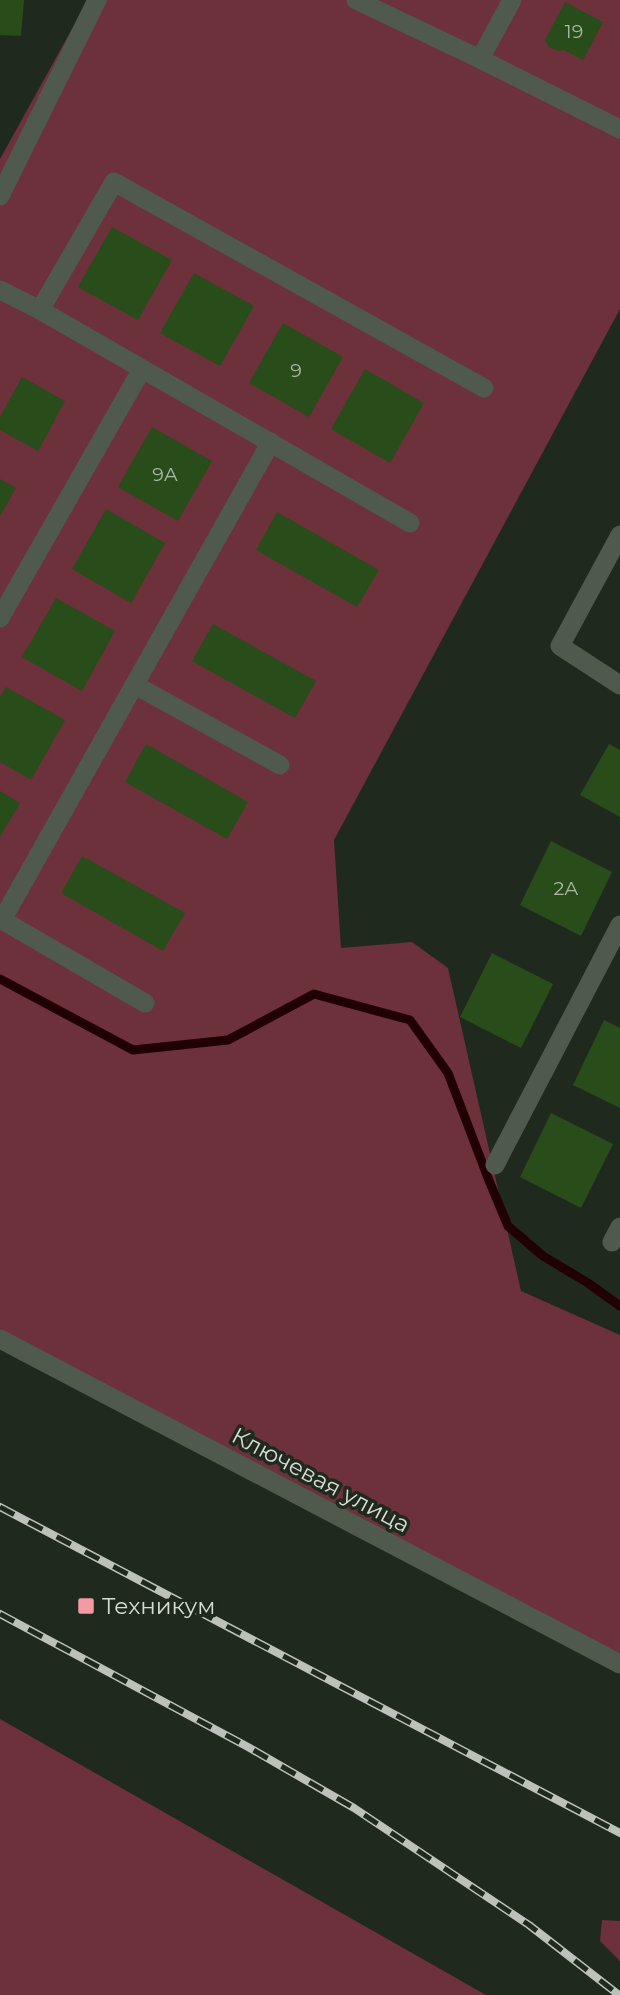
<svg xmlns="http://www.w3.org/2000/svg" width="620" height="1995" viewBox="0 0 620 1995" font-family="Montserrat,sans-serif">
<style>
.green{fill:#6c313a}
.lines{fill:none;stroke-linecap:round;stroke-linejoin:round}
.stream{stroke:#210004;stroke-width:9}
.building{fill:#284c1a}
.minor{stroke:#4f594c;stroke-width:19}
.secondary{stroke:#4f594c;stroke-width:19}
.rail-casing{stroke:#bcc2ba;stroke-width:8}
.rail{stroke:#20291e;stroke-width:5;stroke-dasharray:16;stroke-linecap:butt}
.poi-dot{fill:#f49aa4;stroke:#20291e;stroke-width:2.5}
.labels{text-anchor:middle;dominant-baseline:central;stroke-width:7;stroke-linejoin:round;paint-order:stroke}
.number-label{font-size:19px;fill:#abb9a6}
.street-label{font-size:23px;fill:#d7ddd5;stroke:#20291e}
.poi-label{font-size:23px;fill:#d7ddd5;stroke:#20291e;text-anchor:start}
</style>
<rect width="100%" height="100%" fill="#20291e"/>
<g class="green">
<path d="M88,0H620V309L334,840L341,948L412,942L448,968L521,1291L620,1335V1663L0,1338V159Z"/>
<path d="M0,1719L486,1995H0Z"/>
<path d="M602,1920L620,1921V1961L600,1941Z"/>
</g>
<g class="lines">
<path class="stream" d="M0,979L133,1050L228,1040L314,994L410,1020L448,1073L488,1178L508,1226L543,1256L588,1283L620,1306"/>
</g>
<g class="building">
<path d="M0,0H24L21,36L0,35Z"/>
<path d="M565,2L603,22L583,60L564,50L559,51L549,47L545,40Z"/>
<path d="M112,227L172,260L138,320L78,287Z"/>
<path d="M194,273L254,306L220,366L160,333Z"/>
<path d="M283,323L343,357L309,417L249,383Z"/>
<path d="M365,369L424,403L390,463L331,429Z"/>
<path d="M22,377L65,401L38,451L0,430V417Z"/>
<path d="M152,427L212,461L178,521L118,487Z"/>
<path d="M0,479L16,488L0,516Z"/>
<path d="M106,509L165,543L131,603L72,569Z"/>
<path d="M277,512L379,570L357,607L256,550Z"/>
<path d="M56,598L115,631L82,691L22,657Z"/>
<path d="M213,624L316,681L295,718L192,661Z"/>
<path d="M6,687L65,720L31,780L0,762V696Z"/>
<path d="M146,744L248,802L227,839L125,782Z"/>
<path d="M609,744L620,750V817L580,795Z"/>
<path d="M0,791L20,803L0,837Z"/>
<path d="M551,841L612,872L581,936L520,905Z"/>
<path d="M82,856L185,913L163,951L61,893Z"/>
<path d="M492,953L553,984L521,1048L460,1017Z"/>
<path d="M604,1020L620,1028V1108L573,1085Z"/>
<path d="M551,1113L613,1144L581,1208L520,1177Z"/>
</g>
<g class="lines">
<g class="minor">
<path d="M356,0L480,59L512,0"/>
<path d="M480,59L620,129"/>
<path d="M0,196L97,0"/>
<path d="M0,290L40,310"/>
<path d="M410,523L40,310L114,182L484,388"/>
<path d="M620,535L560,646L620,685"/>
<path d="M0,618L142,369"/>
<path d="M135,685L280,765"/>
<path d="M145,1003L2,920L271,442"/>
<path d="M495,1165L620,925"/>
<path d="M612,1242L620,1227"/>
</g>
<path class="secondary" d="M0,1339L620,1664"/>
<g class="rail-casing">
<g id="rail">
<path d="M0,1507L620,1833"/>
<path d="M0,1614L248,1747L354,1808L529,1925L619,1995"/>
</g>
</g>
<use href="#rail" class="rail"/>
</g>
<rect class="poi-dot" x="77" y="1597" width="18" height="18" rx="3.5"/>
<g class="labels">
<g class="number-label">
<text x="574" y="31">19</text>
<text x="296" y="370">9</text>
<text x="165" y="474">9А</text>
<text x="566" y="888">2А</text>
</g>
<g class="street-label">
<text transform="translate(321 1480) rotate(28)">Ключевая улица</text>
</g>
<g class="poi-label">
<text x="102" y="1606">Техникум</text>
</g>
</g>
</svg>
